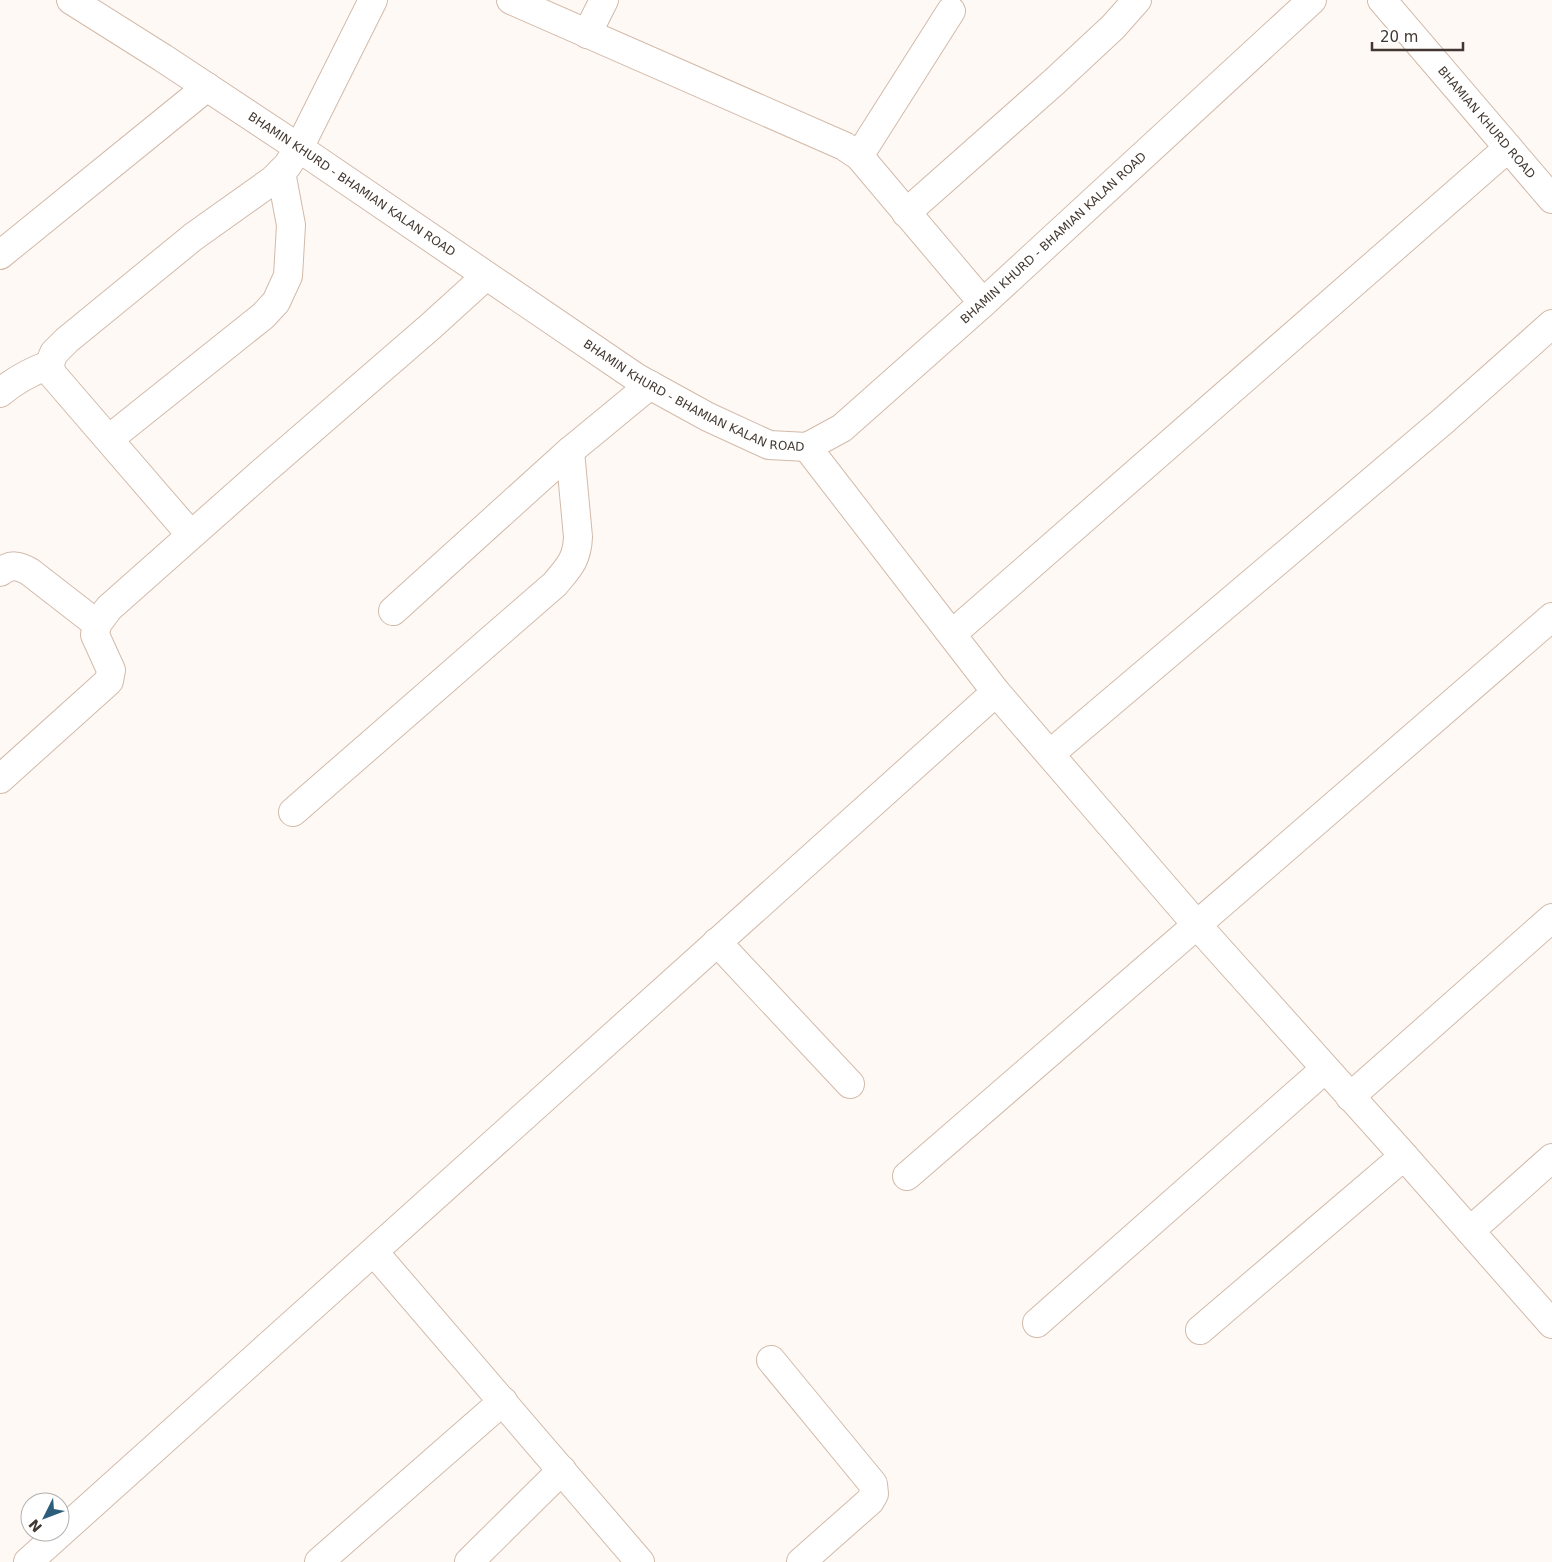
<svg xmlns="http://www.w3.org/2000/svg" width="1552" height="1562" viewBox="0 0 1552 1562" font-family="'DejaVu Sans',sans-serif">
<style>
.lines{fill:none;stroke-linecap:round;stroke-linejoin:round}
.minor-casing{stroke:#d2baa9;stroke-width:30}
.tertiary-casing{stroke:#d2baa9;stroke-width:30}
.minor{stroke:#fff;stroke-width:28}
.tertiary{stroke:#fff;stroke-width:28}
.labels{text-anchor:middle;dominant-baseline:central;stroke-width:5;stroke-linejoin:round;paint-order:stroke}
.street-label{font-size:12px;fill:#413730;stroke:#fff}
</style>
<rect width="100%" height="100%" fill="#fff9f6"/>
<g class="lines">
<g class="minor-casing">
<g id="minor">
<path d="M511,0L844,146L859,156L983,303"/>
<path d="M587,34L604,0"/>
<path d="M859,156L951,11"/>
<path d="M906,213L1054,82L1113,27L1137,0"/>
<path d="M0,255L207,87"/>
<path d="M0,393C15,380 30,372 49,365"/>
<path d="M109,439L263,316L276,302L288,276L291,225L281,172"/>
<path d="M807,447L996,692L1197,925L1404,1156L1552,1324"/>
<path d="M191,535L53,375L49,365L54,353L67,340L193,237L273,180L287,166L299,148L373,0"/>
<path d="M0,572C11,564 18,565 30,572L97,624"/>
<path d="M393,611L570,451L650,385"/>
<path d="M952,634L1508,148"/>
<path d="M1050,754L1443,421L1552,324"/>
<path d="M0,779L109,681L111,670L95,635L97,624L109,608L259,475L431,326L486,276"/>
<path d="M293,812L555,584C569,567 577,560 578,537L570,451"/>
<path d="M717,942L850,1084"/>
<path d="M1350,1097L1552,918"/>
<path d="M907,1176L1552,617"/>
<path d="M1470,1231L1552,1158"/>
<path d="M374,1252L640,1562"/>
<path d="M1037,1323L1325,1069"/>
<path d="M1200,1330L1404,1156"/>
<path d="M771,1360L873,1484L874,1494L870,1501L801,1562"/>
<path d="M28,1562C352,1274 673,982 996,692"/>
<path d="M319,1562L503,1401"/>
<path d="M469,1562L562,1470"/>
</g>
</g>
<g class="tertiary-casing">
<g id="tertiary">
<path id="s1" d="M71,0L163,58L299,148L637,378L708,417L769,445L807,447L842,428L983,303L1312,0"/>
<path id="s2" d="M1382,0L1552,199"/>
</g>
</g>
<use href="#minor" class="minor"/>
<use href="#tertiary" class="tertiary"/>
</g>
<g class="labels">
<g class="street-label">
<text stroke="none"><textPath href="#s2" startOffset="161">BHAMIAN KHURD ROAD</textPath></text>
<text stroke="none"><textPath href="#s1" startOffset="336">BHAMIN KHURD - BHAMIAN KALAN ROAD</textPath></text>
<text stroke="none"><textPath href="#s1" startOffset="1191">BHAMIN KHURD - BHAMIAN KALAN ROAD</textPath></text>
<text stroke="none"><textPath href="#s1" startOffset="741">BHAMIN KHURD - BHAMIAN KALAN ROAD</textPath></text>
</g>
</g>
<g transform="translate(45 1517) rotate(228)"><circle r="24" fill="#ffffff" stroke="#b3afac"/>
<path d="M0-4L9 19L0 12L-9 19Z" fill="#2c5e7b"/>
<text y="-8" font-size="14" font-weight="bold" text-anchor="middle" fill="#413730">N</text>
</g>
<path d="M1372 42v8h91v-8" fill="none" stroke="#413730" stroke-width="2.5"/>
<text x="1380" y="42" font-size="15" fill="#413730" stroke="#ffffff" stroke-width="4" paint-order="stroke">20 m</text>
</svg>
